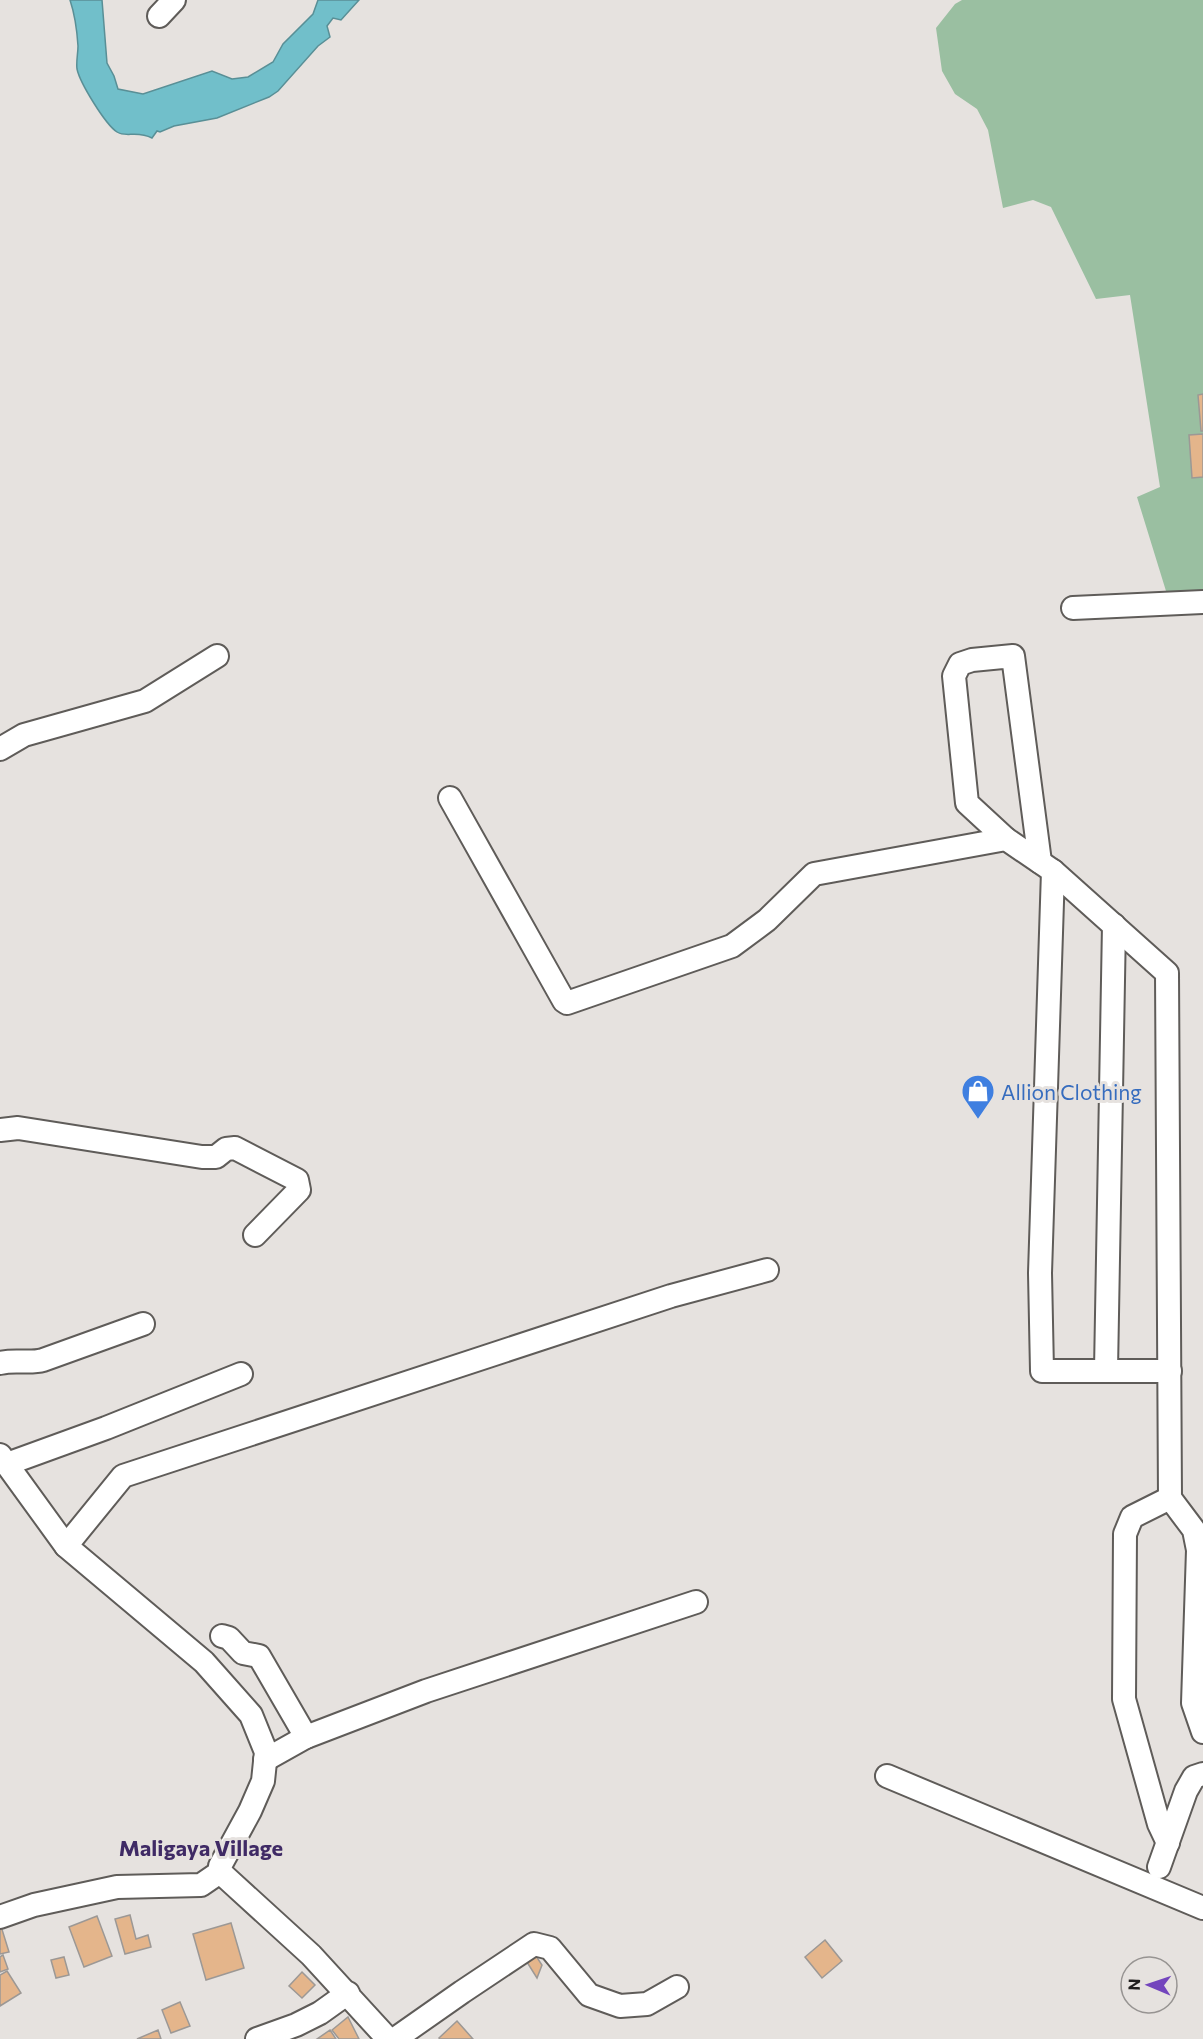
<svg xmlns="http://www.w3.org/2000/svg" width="1203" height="2039" viewBox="0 0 1203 2039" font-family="Commissioner,sans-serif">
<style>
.green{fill:#9abfa1}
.water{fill:#71bfca;stroke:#598f96;stroke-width:1.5}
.building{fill:#e4b58b;stroke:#9c9895;stroke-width:1.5}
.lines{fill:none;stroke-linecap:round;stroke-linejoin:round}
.minor-casing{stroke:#5f5c59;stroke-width:26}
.minor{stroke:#fff;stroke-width:22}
.labels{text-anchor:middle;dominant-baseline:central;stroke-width:6;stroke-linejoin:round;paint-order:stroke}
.shop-label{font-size:21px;fill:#366cbe;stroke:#e6e2df;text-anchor:start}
.neighbourhood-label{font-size:22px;font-weight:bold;fill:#3f2a65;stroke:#e6e2df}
</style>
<rect width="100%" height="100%" fill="#e6e2df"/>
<path class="green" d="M962,0H1203V602L1170,604L1137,497L1160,487L1130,295L1096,299L1051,207L1033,200L1003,208L988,130L977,109L955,94L942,71L936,28L955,4Z"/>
<path class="water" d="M70,0H102L107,63L114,76L118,89L143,94L212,71L232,79L248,77L273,62L283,44L313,14L318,0H359L341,20L333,18L327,26L330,37L318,46L278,91L269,97L217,118L174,126L160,132L157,131L152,138C137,130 126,138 117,132C105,124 80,83 77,69C76,62 78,53 78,46C77,30 75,15 70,0Z"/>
<g class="building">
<path d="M1203,394V431H1201L1198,395Z"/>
<path d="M1203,434V477L1192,478L1189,435Z"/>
<path d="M130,1915L136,1939L148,1935L151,1947L125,1954L115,1919Z"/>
<path d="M97,1916L112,1956L84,1967L69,1927Z"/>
<path d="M0,1923L9,1952L0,1954Z"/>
<path d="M231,1923L244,1968L206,1980L193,1934Z"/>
<path d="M825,1940L842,1961L822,1978L805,1957Z"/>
<path d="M534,1953L542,1965L537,1978L525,1959Z"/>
<path d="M3,1955L8,1969L0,1972V1957Z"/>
<path d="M64,1957L69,1975L56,1978L51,1960Z"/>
<path d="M7,1971L21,1993L0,2006V1975Z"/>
<path d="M302,1972L315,1985L302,1998L289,1986Z"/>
<path d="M180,2002L190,2026L171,2033L162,2010Z"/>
<path d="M348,2017L359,2039H339L332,2030Z"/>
<path d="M457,2021L473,2039H440L439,2038Z"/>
<path d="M158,2030L161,2039H137Z"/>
<path d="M330,2030L336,2039H317Z"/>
</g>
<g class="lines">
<g class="minor-casing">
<g id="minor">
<path d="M159,16L174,0"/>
<path d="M1073,608L1203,602"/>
<path d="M0,749L24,735L145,701L217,656"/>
<path d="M450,798L564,1001L567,1003L732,946L767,920L814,874L1006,839L1053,871L1167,973L1170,1498L1194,1530L1198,1550L1193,1703L1203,1732"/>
<path d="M1006,839L967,803L954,676L960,664L972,660L1013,656L1040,862"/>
<path d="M1053,871L1040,1273L1042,1371H1170"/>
<path d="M0,1130L18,1128L202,1157H216L226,1149L235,1148L297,1180L299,1190L255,1235"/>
<path d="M0,1363C15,1359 29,1364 43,1360L143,1324"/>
<path d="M1106,1370L1114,925"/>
<path d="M0,1455L66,1546L204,1662L251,1715L266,1752L263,1781L250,1811L220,1866V1872"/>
<path d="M7,1464L106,1428L241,1374"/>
<path d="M66,1546L123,1476L671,1296L767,1270"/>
<path d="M222,1636L229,1638L243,1653L259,1656L306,1737"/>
<path d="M265,1760L306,1737L426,1691L696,1602"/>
<path d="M887,1776L1203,1908"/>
<path d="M1168,1843L1159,1824L1124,1699L1125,1534L1132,1517L1170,1498"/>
<path d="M1159,1867L1186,1791L1194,1777L1203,1774"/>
<path d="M220,1872L311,1955L388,2039"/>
<path d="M0,1917L34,1905L117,1887L201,1885L220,1872"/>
<path d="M257,2039L296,2025L320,2013L348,1993"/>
<path d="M395,2039L462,1992L534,1944L550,1948L589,1995L620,2006L647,2004L677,1987"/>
</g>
</g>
<use href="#minor" class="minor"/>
</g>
<defs>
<g id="shop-pin" transform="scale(1.725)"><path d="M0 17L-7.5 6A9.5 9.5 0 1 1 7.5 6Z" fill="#3f7fe0" stroke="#e6e2df"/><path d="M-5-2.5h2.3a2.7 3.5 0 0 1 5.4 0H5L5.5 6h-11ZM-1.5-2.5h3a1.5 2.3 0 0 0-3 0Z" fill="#fff"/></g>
</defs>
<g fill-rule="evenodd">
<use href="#shop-pin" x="978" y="1091"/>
</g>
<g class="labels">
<g class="shop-label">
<text x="1001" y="1091">Allion Clothing</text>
</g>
<g class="neighbourhood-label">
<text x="201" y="1847">Maligaya Village</text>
</g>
</g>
<g transform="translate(1149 1985) rotate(272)"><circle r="28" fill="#e6e2df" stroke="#979492" stroke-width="1.5"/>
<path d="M0-4.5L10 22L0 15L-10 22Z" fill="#7345bd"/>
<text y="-9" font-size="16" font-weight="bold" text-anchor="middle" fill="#211f1e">N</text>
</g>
</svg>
